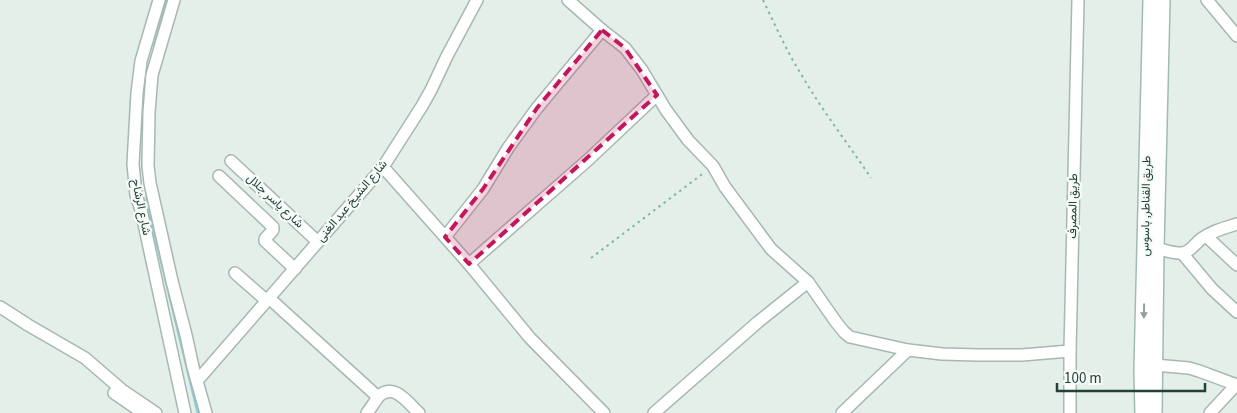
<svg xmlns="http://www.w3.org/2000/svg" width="1237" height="413" viewBox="0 0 1237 413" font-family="'Source Sans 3',Vazirmatn,sans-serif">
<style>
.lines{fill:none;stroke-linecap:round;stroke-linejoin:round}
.stream{stroke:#8aced7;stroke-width:3}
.street-casing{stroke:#a7b8b1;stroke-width:14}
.secondary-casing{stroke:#a2bbb1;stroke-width:18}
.path{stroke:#83b4a3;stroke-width:2;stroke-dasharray:2.5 4;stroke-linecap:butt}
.street{stroke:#fff;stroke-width:11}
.secondary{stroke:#fff;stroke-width:15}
.oneway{fill:#90a09c}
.marked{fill:#c2185b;fill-opacity:0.2;stroke:#c2185b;stroke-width:4;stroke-dasharray:10 6;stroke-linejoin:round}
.labels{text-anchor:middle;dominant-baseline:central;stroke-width:4.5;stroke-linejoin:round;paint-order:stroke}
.street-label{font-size:12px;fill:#224238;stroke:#f6fbf8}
</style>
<rect width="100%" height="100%" fill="#e5efea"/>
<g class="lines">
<g class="stream">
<path d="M155,45L167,0"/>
<path d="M147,190V202L198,413"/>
</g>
<g class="street-casing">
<g id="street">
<path d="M159,0L141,61L137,93L133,164L136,195L141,210L185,413"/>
<path d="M174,0L152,75L149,112L148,166L150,183L172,281L186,335L193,367L206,413"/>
<path d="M568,0L602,30L625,48L642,70L666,110L688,140L713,166L725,187L771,249L808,282L836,322L844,332L850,337L908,350L942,354L978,355H1022L1070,351"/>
<path d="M1207,0L1237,36"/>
<path d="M231,161L318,242"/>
<path d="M383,167L469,264L530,338L604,413"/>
<path d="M219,176L273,227V230L265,239V241L295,269"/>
<path d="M1206,236L1237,265"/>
<path d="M445,237L483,189L508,148L537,108L602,30"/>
<path d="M1156,248C1162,250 1177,254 1183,253C1190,252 1196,243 1201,239C1212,231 1224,228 1237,224"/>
<path d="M1182,253L1212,289L1237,312"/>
<path d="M469,264L588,160L657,95"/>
<path d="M235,273L267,301"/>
<path d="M269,298L378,397"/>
<path d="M0,307L28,325L85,358L122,390L156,413"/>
<path d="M1154,365L1189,368L1199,371L1237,385"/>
<path d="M197,381L383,167L422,106L431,90L447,56L477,0"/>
<path d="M114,393L143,413"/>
<path d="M367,413C371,408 375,401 379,396C394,382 408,403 419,413"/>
<path d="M654,413L758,322L808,282"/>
<path d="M842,413L908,350"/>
<path d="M1070,413V351L1078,0"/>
<path d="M1210,413L1236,385"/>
</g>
</g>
<g class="secondary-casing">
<g id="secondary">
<path d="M1143,413L1142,370L1151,0"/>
<path d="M1154,413L1156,248L1162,0"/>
</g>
</g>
<g class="path">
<path d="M763,0C776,27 788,54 804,79C824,113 849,145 871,178"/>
<path d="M591,258L705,172"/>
</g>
<use href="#street" class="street"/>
<use href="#secondary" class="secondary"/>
</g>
<defs><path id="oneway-solid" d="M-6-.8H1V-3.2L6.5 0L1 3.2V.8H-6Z" transform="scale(1.25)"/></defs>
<use class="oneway" href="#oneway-solid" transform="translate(1144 311) rotate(91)"/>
<path class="marked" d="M602,30L625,48L657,95L469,264L445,237L483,189L537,108Z"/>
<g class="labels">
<g class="street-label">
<text transform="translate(275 201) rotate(43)">شارع ياسر جلال</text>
<text transform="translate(352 201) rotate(-50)">شارع الشيخ عبد الغنى</text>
<text transform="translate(1073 206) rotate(-89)">طريق المصرف</text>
<text transform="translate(1146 206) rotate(-89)">طريق القناطر, باسوس</text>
<text transform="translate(141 207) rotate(78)">شارع الرشاح</text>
</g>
</g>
<path d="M1057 383v8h148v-8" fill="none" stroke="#224238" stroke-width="2.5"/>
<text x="1064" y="383" font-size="15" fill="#224238" stroke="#f6fbf8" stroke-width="4" paint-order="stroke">100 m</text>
</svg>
